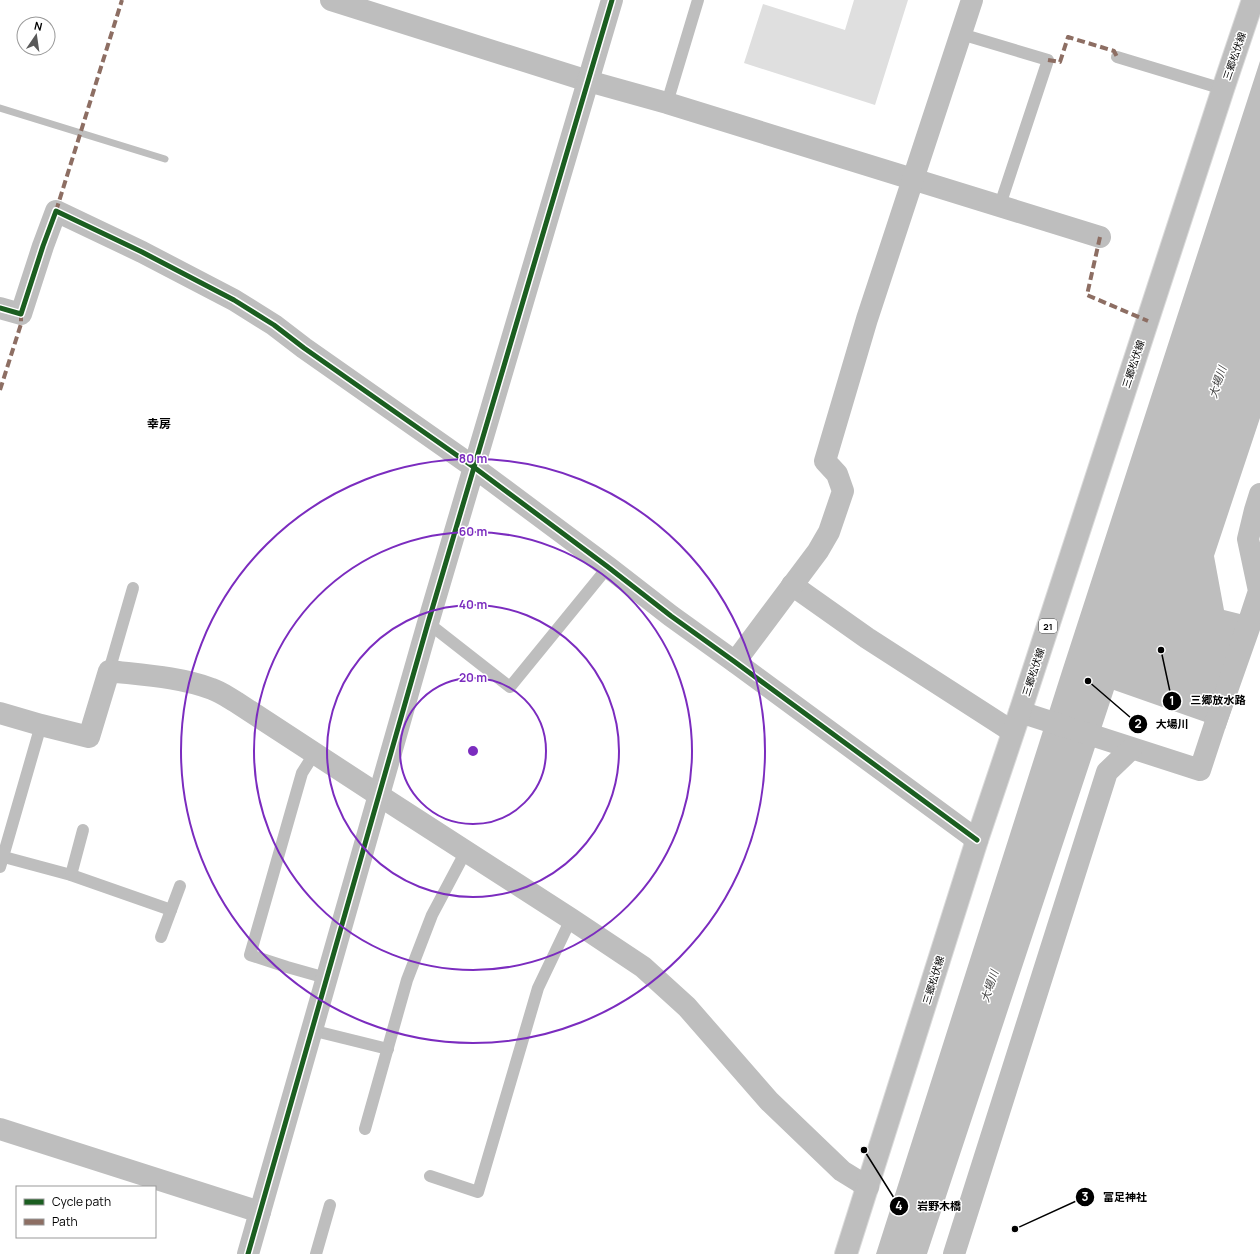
<svg xmlns="http://www.w3.org/2000/svg" width="1260" height="1254" viewBox="0 0 1260 1254" font-family="Manrope,'Noto Sans JP',sans-serif">
<style>
.water{fill:#bebebe}
.lines{fill:none;stroke-linecap:round;stroke-linejoin:round}
.stream{stroke:#bebebe;stroke-width:7}
.building{fill:#dfdfdf}
.primary-casing{stroke:#dbdbdb;stroke-width:24}
.service{stroke:#bebebe;stroke-width:12}
.minor{stroke:#bebebe;stroke-width:22}
.primary{stroke:#bebebe;stroke-width:22}
.quiet{stroke:#8d6e63;stroke-width:4;stroke-dasharray:8 4;stroke-linecap:butt}
.cycleway-casing{stroke:#fff;stroke-width:8}
.cycleway{stroke:#1b5e20;stroke-width:5}
.ring{fill:none;stroke:#7b2cbf;stroke-width:2}
.labels{text-anchor:middle;dominant-baseline:central;stroke-width:3;stroke-linejoin:round;paint-order:stroke}
.shield{fill:#fff;stroke:#4c4c4c;stroke-width:1}
.shield-label{font-size:9px;font-weight:bold;fill:#000}
.street-label{font-size:10px;fill:#000;stroke:#fff}
.water-label{font-size:11px;font-style:italic;fill:#434343;stroke:#fff}
.quarter-label{font-size:12px;font-weight:bold;fill:#000;stroke:#fff}
.centre{fill:#7b2cbf;stroke:#fff;stroke-width:2}
.ring-label{font-size:12px;text-anchor:middle;font-weight:bold;fill:#7b2cbf;stroke:#fff;stroke-width:3;stroke-linejoin:round;paint-order:stroke}
.leader{fill:none;stroke:#000;stroke-width:1.5}
.callout-dot{fill:#000;stroke:#fff;stroke-width:1.5}
.mark-label{font-size:12px;text-anchor:middle;font-weight:bold;fill:#fff}
.callout-label{font-size:11px;text-anchor:middle;font-weight:bold;fill:#000;stroke:#fff;stroke-width:3;stroke-linejoin:round;paint-order:stroke}
</style>
<rect width="100%" height="100%" fill="#fff"/>
<path class="water" d="M1260,61V418L1214,556L1224,610L1260,619V630L1225,729L1114,690L927,1254H876L1062,671Z"/>
<g class="lines">
<path class="stream" d="M0,108L165,159"/>
</g>
<path class="building" d="M854,0H908L875,105L744,63L763,4L845,30Z"/>
<g class="lines">
<g class="primary-casing">
<path id="primary" d="M846,1254L977,840L1020,712L1223,89L1253,0"/>
</g>
<g class="service">
<path d="M961,34L1048,60L1000,205"/>
<path d="M1117,57L1223,89"/>
<path d="M667,103L698,0"/>
<path d="M428,623L510,687L608,567"/>
<path d="M109,671L133,588"/>
<path d="M314,754L302,773L250,955L287,967L326,978"/>
<path d="M4,857L71,875L171,910"/>
<path d="M0,867L41,725"/>
<path d="M71,875L83,830"/>
<path d="M161,937L180,886"/>
<path d="M311,1030L388,1049"/>
<path d="M365,1129L407,980L432,915L466,851"/>
<path d="M430,1176L478,1192L538,988L571,919"/>
<path d="M316,1254L330,1205"/>
</g>
<g class="minor">
<path d="M331,0L588,81L667,103L1100,237"/>
<path d="M0,308L21,314L43,246L56,211L142,252L234,300L274,325L304,348L475,468L608,567L671,616L735,662L977,840"/>
<path d="M792,585L867,638L1013,732"/>
<path d="M735,662L818,551L829,532L843,491L837,474L825,461L867,319L972,0"/>
<path d="M1020,712L1200,770L1259,591L1248,539L1255,510L1260,494"/>
<path d="M0,713L41,725L89,737L109,671C143,675 180,677 212,689C221,692 229,698 236,702L380,796L571,919L643,967L687,1007L769,1101L842,1171L868,1187"/>
<path d="M0,1129L260,1212"/>
<path d="M248,1254L428,623L612,0"/>
<path d="M954,1254L1107,772L1131,749"/>
</g>
<use href="#primary" class="primary"/>
<g class="quiet">
<path d="M1048,60L1060,62L1068,37L1114,51L1117,57"/>
<path d="M56,211L122,0"/>
<path d="M1100,237L1087,295L1148,321"/>
<path d="M0,390L21,324V314"/>
</g>
<g class="cycleway-casing">
<g id="cycleway">
<path d="M0,308L21,314L43,246L56,211L142,252L234,300L274,325L304,348L475,468L608,567L671,616L735,662L977,840"/>
<path d="M248,1254L428,623L612,0"/>
</g>
</g>
<use href="#cycleway" class="cycleway"/>
</g>
<g class="ring">
<circle cx="473" cy="751" r="73"/>
<circle cx="473" cy="751" r="146"/>
<circle cx="473" cy="751" r="219"/>
<circle cx="473" cy="751" r="292"/>
</g>
<g class="labels">
<rect class="shield" x="1039" y="619" width="18" height="14" rx="3"/>
<g class="shield-label">
<text x="1048" y="626">21</text>
</g>
<g class="street-label">
<text transform="translate(1234 56) rotate(-71)">三郷松伏線</text>
<text transform="translate(1133 364) rotate(-72)">三郷松伏線</text>
<text transform="translate(1033 672) rotate(-72)">三郷松伏線</text>
<text transform="translate(933 980) rotate(-73)">三郷松伏線</text>
</g>
<g class="water-label">
<text transform="translate(1217 382) rotate(-72)">大場川</text>
<text transform="translate(989 986) rotate(-72)">大場川</text>
</g>
<g class="quarter-label">
<text x="159" y="423">幸房</text>
</g>
</g>
<circle cx="473" cy="751" r="6" class="centre"/>
<g class="ring-label">
<text x="473" y="463">80 m</text>
<text x="473" y="536">60 m</text>
<text x="473" y="609">40 m</text>
<text x="473" y="682">20 m</text>
</g>
<path class="leader" d="M1161 650L1172 701M1088 681L1138 724M1015 1229L1085 1197M864 1150L899 1206"/>
<g class="callout-dot">
<circle cx="1161" cy="650" r="4"/>
<circle cx="1088" cy="681" r="4"/>
<circle cx="1015" cy="1229" r="4"/>
<circle cx="864" cy="1150" r="4"/>
<circle cx="1172" cy="701" r="10"/>
<circle cx="1138" cy="724" r="10"/>
<circle cx="1085" cy="1197" r="10"/>
<circle cx="899" cy="1206" r="10"/>
</g>
<g class="mark-label">
<text x="1172" y="705">1</text>
<text x="1138" y="728">2</text>
<text x="1085" y="1201">3</text>
<text x="899" y="1210">4</text>
</g>
<g class="callout-label">
<text x="1218" y="704">三郷放水路</text>
<text x="1172" y="728">大場川</text>
<text x="1125" y="1201">富足神社</text>
<text x="939" y="1210">岩野木橋</text>
</g>
<rect x="16" y="1186" width="140" height="52" fill="#ffffff" stroke="#999999"/>
<rect x="24" y="1199" width="20" height="6" fill="#1b5e20" stroke="#999999"/>
<text x="52" y="1206" font-size="12" fill="#000000">Cycle path</text>
<rect x="24" y="1219" width="20" height="6" fill="#8d6e63" stroke="#999999"/>
<text x="52" y="1226" font-size="12" fill="#000000">Path</text>
<g transform="translate(36 36) rotate(13)"><circle r="19" fill="#ffffff" stroke="#999999"/>
<path d="M0-3L7 15L0 10L-7 15Z" fill="#595959"/>
<text y="-6" font-size="11" font-weight="bold" text-anchor="middle" fill="#000000">N</text>
</g>
</svg>
